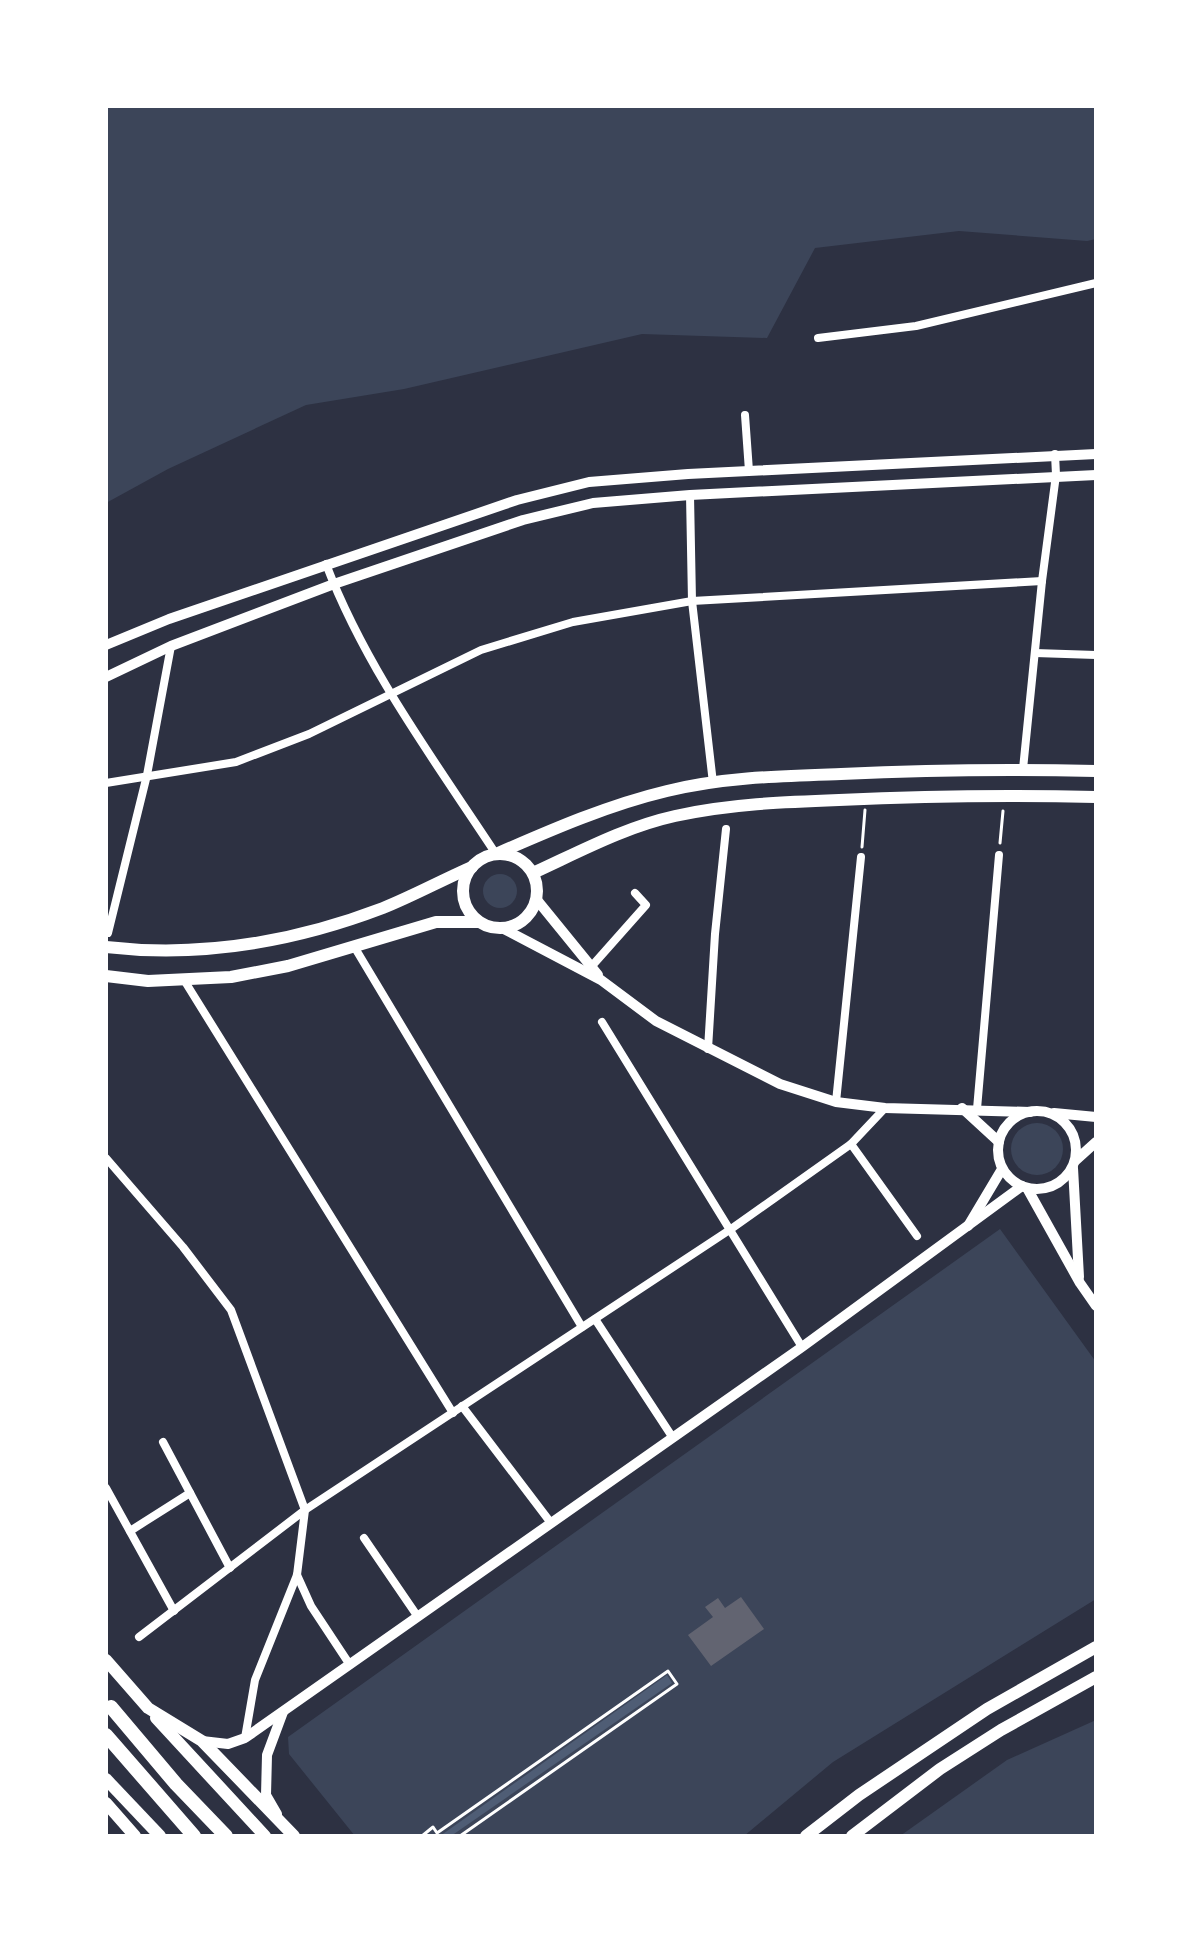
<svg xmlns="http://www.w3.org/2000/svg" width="1202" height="1942" viewBox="0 0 1202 1942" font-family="'IBM Plex Sans',sans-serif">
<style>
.green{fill:#3c4559}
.water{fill:#4f5d75}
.building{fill:#626471}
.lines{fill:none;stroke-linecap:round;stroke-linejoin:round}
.path{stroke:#fff;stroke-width:3}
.minor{stroke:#fff;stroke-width:8}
.tertiary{stroke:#fff;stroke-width:10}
.secondary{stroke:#fff;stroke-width:12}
.trunk{stroke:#fff;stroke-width:14}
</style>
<rect width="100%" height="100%" fill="#2d3142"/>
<g class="green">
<path d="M106,106H1096V239L1087,241L959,231L815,248L767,338L642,334L404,389L306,405L168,469L106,503Z"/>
<circle cx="500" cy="891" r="17"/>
<circle cx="1037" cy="1149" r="26"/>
<path d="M1000,1229L1096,1362V1599L833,1762L744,1836H355L289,1754L288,1737Z"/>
<path d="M1096,1720V1836H900L1007,1760Z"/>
</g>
<path class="water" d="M667,1675L672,1683L451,1836H440Z"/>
<path class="building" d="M741,1597L764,1629L711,1666L688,1635L713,1617L705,1607L718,1598L725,1608Z"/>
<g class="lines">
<g class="path">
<path d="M1000,843L1003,811"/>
<path d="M862,847L865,810"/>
<path d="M422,1836L433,1827L437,1833L668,1671L677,1684L460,1836"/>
</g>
<g class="minor">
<path d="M818,338L916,326L1096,283"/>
<path d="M745,415L749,471"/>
<path d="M690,495L692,601L713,783"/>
<path d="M326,564C366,669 435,761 496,854"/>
<path d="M1035,653L1096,655"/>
<path d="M1023,769L1042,581L1056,475L1055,454"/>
<path d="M106,783L236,762L309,734L481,650L573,622L692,601L1042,581"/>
<path d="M108,933L147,775L171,646"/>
<path d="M355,948L582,1327"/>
<path d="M591,967L646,905L635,893"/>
<path d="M184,980L453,1413"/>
<path d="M602,1022L802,1347"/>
<path d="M708,1049L715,934L726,829"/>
<path d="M836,1102L861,857"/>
<path d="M977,1109L999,855"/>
<path d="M851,1144L917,1236"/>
<path d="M106,1158L183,1247L231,1310L305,1510L297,1575L255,1680L245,1738"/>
<path d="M595,1319L673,1438"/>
<path d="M462,1406L551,1523"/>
<path d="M163,1442L230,1568"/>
<path d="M106,1488L174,1611"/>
<path d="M130,1531L190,1493"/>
<path d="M364,1538L418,1617"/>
<path d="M297,1575L311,1606L350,1665"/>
<path d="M139,1637L305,1510L731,1229L851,1144L885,1108"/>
</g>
<g class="tertiary">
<path d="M106,645L169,619L517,500L589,482L688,474L1096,454"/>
<path d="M106,677L171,646L334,584L523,520L593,503L690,495L1096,475"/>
<path d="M537,900L598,975"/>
<path d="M504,929L601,980L656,1021L780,1084L836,1102L885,1108L1030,1112"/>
<path d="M962,1108L999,1142"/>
<circle cx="1037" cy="1150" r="39"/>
<path d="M1054,1113L1096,1117"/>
<path d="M1075,1161L1096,1142"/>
<path d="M1073,1168L1079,1277"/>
<path d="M1027,1188L1080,1283L1096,1306"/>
<path d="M968,1226L1002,1169"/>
<path d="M202,1741L228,1744L245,1738L802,1347L1022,1186"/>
<path d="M277,1814L266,1795L267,1755L283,1712"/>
</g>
<g class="secondary">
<circle cx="500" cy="891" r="37"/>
<path d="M496,854C551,830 608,805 667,791C724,777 783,776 841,774C926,770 1011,769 1096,771"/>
<path d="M533,873C579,852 625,827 675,816C729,804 784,802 839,800C925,796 1010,795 1096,797"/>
<path d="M106,947C201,958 294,942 383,908C413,896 442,880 472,867"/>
<path d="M106,976L148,981L231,977L288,966L436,922H479"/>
<path d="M106,1660L148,1708L202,1741L294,1836"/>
<path d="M156,1718L265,1836"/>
<path d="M106,1779L160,1836"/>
<path d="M106,1803L135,1836"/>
<path d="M806,1836L859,1795L987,1709L1096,1647"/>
<path d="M852,1836L940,1769L1001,1730L1096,1677"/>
</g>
<g class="trunk">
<path d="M111,1707L176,1784L226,1836"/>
<path d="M106,1735L194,1836"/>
</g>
</g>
<rect width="1202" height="1942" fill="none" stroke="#ffffff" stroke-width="216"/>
</svg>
